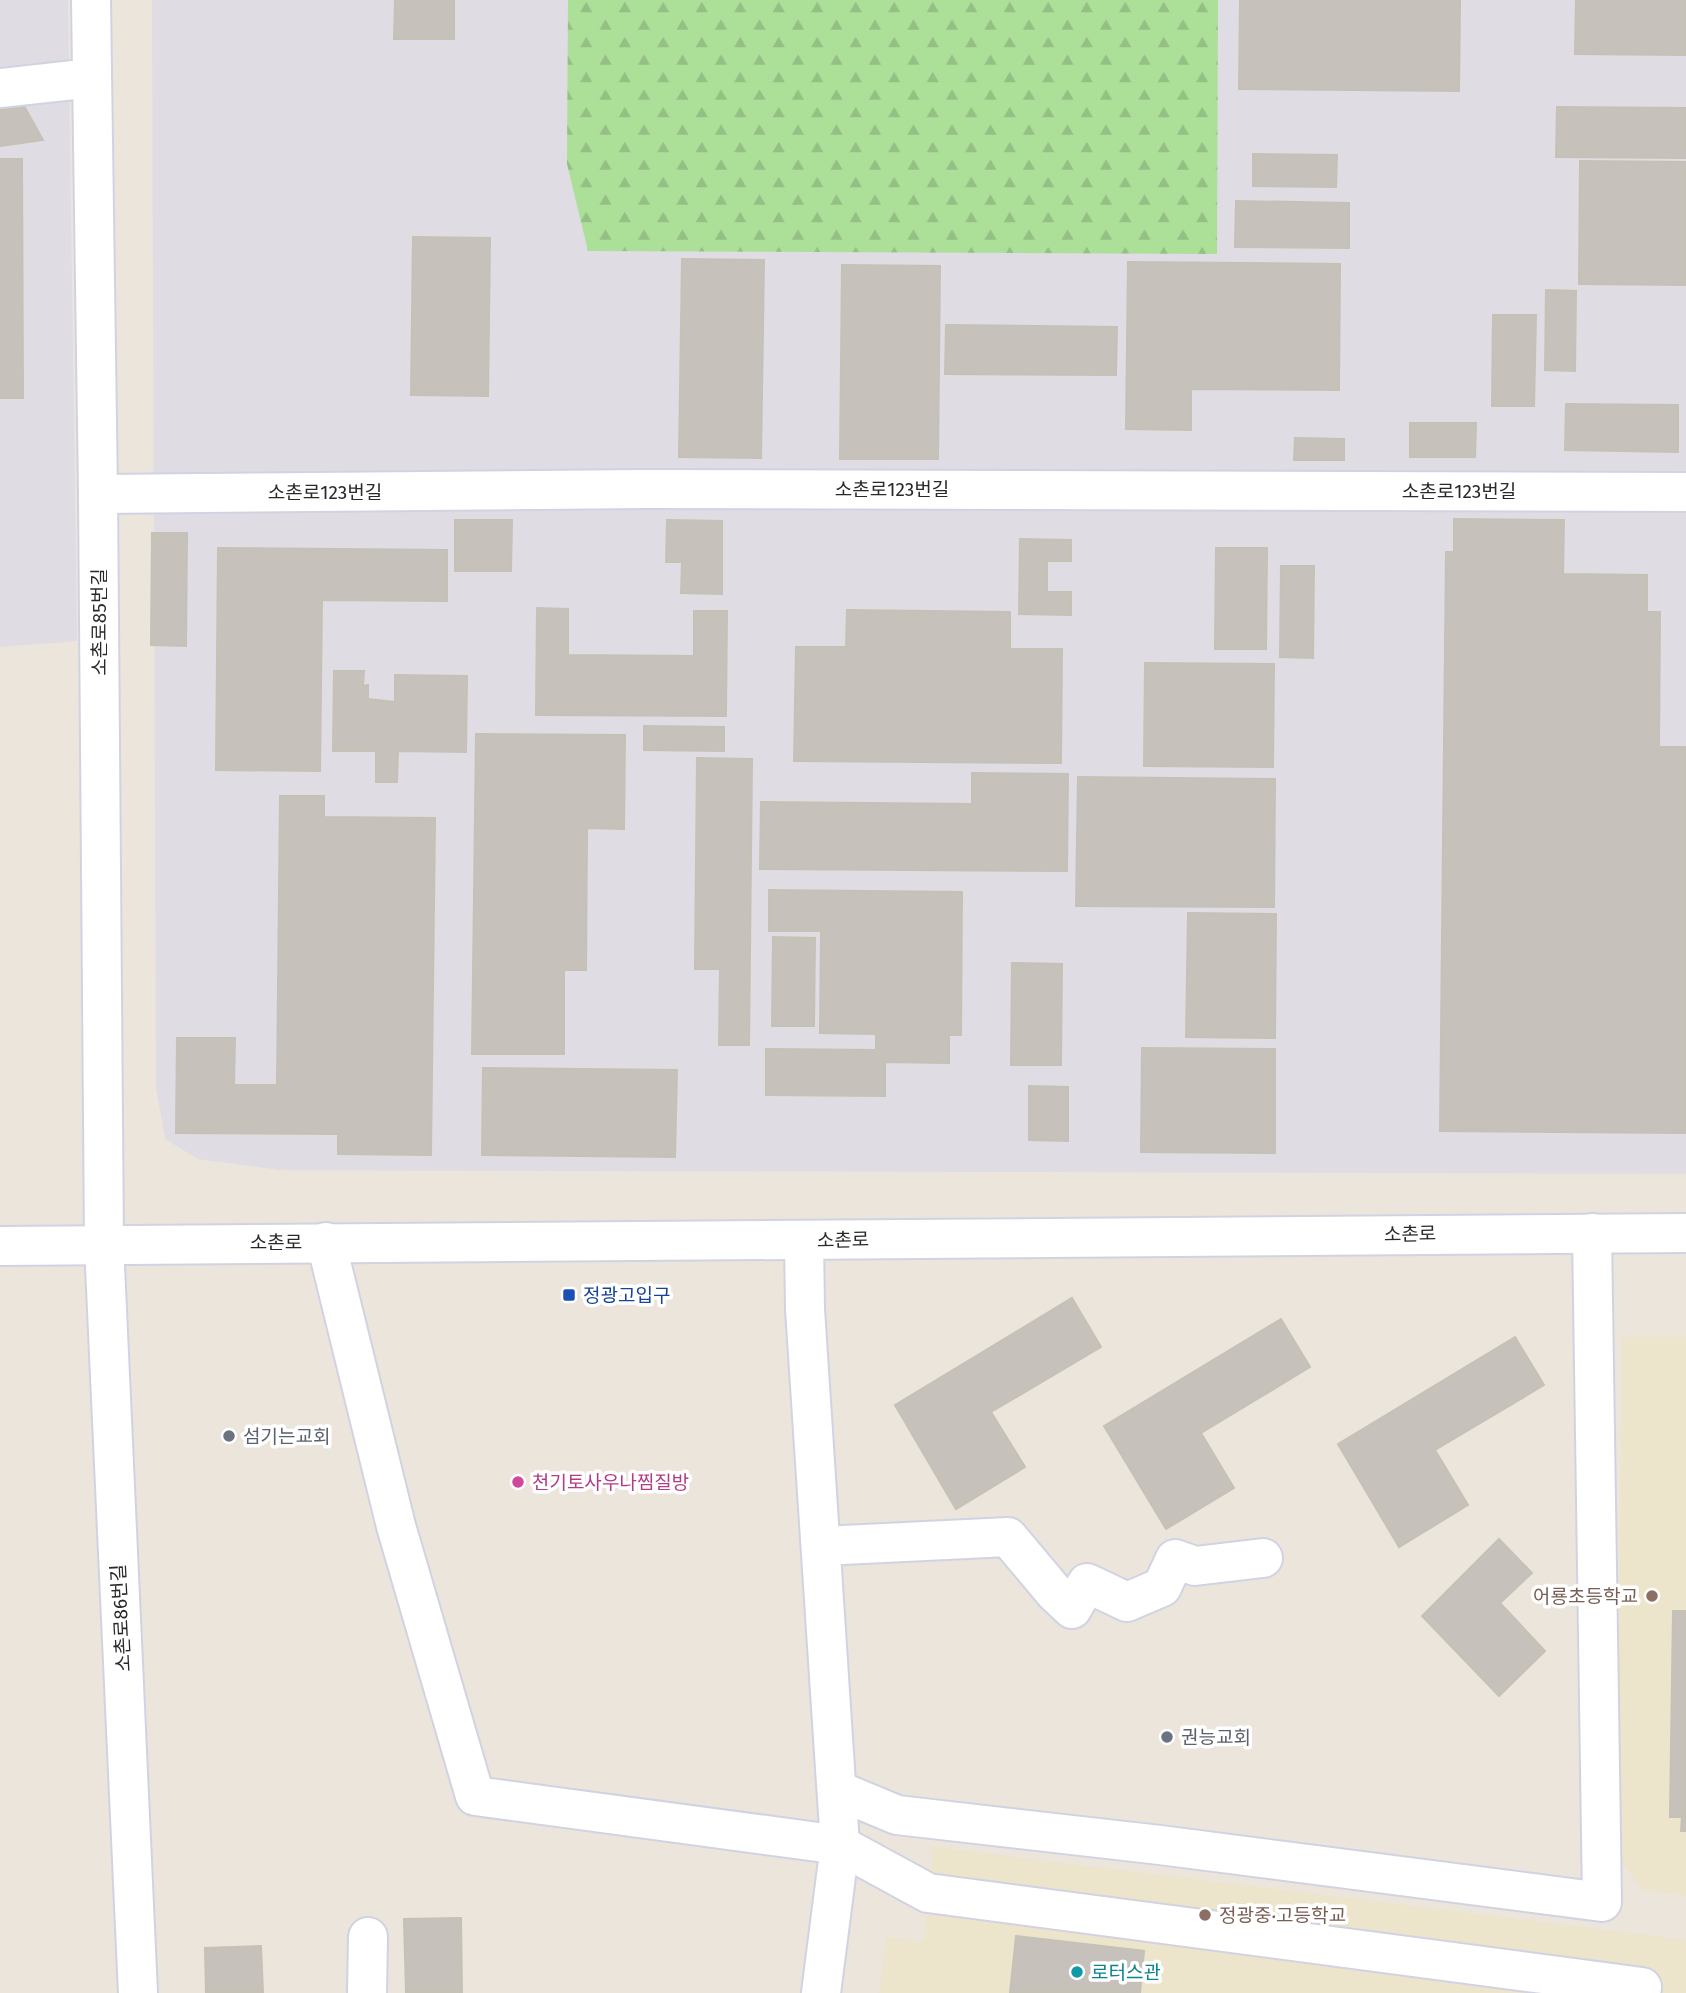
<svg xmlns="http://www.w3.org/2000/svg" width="1686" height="1993" viewBox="0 0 1686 1993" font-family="'Fira Sans','Noto Sans KR',sans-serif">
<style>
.industrial{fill:#dfdce3}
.education{fill:#ece4cb}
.forest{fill:url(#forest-firs)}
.building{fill:#c6c2bb;stroke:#c6c1b5;stroke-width:2}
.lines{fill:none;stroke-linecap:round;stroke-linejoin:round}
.minor-casing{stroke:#d1d3e2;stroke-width:42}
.minor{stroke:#fff;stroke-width:38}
.transit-dot{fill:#1a4fb4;stroke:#fff;stroke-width:2.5}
.worship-dot{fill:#6b7280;stroke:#fff;stroke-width:2.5}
.hotel-dot{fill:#d1479c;stroke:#fff;stroke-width:2.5}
.education-dot{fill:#8d6e63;stroke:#fff;stroke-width:2.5}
.culture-dot{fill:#0f9aa8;stroke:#fff;stroke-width:2.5}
.labels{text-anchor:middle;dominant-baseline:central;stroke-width:7;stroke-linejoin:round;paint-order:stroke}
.street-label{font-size:19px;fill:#292929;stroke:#fff}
.transit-label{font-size:19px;fill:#164399;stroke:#fff;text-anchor:start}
.worship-label{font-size:19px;fill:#5b616d;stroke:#fff;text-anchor:start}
.hotel-label{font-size:19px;fill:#b23c85;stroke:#fff;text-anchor:start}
.education-label{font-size:19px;fill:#785e54;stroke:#fff;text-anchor:end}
.culture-label{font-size:19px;fill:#0d838f;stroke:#fff;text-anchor:start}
</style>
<defs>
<pattern id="forest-firs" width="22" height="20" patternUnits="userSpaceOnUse" patternTransform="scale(1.75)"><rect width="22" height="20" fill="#ace099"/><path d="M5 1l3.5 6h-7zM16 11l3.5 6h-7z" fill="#94c084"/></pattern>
</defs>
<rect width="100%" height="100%" fill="#ebe5db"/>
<g class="industrial">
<path d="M0,0H68L77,641L0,647Z"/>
<path d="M152,0H1686V1174L280,1170L198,1159L165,1139L156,1086Z"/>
</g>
<g class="education">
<path d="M1622,1337H1686V1896L1643,1890L1616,1854Z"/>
<path d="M933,1847L1686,1940V1993H879L886,1937L924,1942Z"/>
</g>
<path class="forest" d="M568,0H1218L1217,254L588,251L567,164Z"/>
<g class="building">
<path d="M395,0H454V39H394Z"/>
<path d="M1240,0H1460L1459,91L1239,89Z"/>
<path d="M1576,0H1686V55L1575,54Z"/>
<path d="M24,106L43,140L0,146V109Z"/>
<path d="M1557,107L1686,108V158L1556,157Z"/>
<path d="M1253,154L1337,155L1336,187L1253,186Z"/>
<path d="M0,159H22L23,398H0Z"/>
<path d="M1580,161L1686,162V285L1579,284Z"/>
<path d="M1236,201L1349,203V248L1235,247Z"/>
<path d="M413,237L490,238L488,396L411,395Z"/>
<path d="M682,259L764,260L761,458L679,457Z"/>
<path d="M1128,262L1340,264L1339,390L1191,389V430L1126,429Z"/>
<path d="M842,265L940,266L938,459H840Z"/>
<path d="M1546,290L1576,291L1575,371L1545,370Z"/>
<path d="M1493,315H1536L1534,406H1492Z"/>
<path d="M946,325L1117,327L1116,375L945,374Z"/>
<path d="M1566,404L1678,405V452L1565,450Z"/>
<path d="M1410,423H1476L1475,457H1410Z"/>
<path d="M1295,438L1344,439V460H1294Z"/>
<path d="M1454,519L1564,520L1563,574L1647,575V612H1660L1659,747H1686V1133L1440,1131L1446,552H1454Z"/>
<path d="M455,520H512L511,571H455Z"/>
<path d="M667,520L722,521V594L681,593L682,562H666Z"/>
<path d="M152,533H187L186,646L151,645Z"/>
<path d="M1020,539L1071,540V561H1047V592H1071V615L1019,614Z"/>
<path d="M218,548L447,550V601L322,600L320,771L216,770Z"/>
<path d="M1216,548H1267L1266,649H1215Z"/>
<path d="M1281,566H1314L1313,658L1280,657Z"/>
<path d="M537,608L568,609V655L694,656V611H727L726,716L536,715Z"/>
<path d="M847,610L1010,612V649H1062L1061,763L794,761L796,647H846Z"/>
<path d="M1145,663L1274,664L1273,767L1144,766Z"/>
<path d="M334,671H364L363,686L368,685V699L395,702V675L467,676L466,752L398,751L397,782H376V751H333Z"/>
<path d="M644,726L724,727V751L644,750Z"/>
<path d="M476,734L625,735L624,829L587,828L586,970H564V1054H472Z"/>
<path d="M697,758L752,759L749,1045H719L720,969H695Z"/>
<path d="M972,773L1068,774L1067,871L760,869L761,802L972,804Z"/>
<path d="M1078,777L1275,779L1274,907L1076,906Z"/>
<path d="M280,796H324V817L435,818L431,1155L338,1154V1134L176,1133L177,1038H235L234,1085H277Z"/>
<path d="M769,890L962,892L961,1035H949V1063L885,1062V1096L766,1095V1049L876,1050V1034L820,1033L821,931H769Z"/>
<path d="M1188,913L1276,914L1275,1038L1186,1037Z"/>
<path d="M773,937L815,938L814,1026H772Z"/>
<path d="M1012,963L1062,964L1061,1065H1011Z"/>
<path d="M1142,1048L1275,1049V1153L1141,1152Z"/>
<path d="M483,1068L677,1070L675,1157L482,1155Z"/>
<path d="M1029,1086L1068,1087V1141L1029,1140Z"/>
<path d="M1072,1298L1101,1347L991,1412L1025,1467L956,1509L895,1405Z"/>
<path d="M1281,1319L1310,1367L1201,1433L1234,1488L1166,1529L1104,1426Z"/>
<path d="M1515,1337L1544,1385L1435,1450L1468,1505L1399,1547L1338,1444Z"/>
<path d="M1499,1539L1532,1573L1500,1603L1545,1651L1499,1696L1422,1616Z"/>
<path d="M1673,1611H1686V1831H1681L1682,1817H1670Z"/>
<path d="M461,1918L462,1993H406L404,1919Z"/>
<path d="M1016,1936L1144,1951L1140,1993H1010Z"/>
<path d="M261,1946L263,1993H206L205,1948Z"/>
</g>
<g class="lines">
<g class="minor-casing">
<g id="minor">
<path d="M91,0L98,494L104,1244L138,1993"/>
<path d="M0,88L92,78"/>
<path d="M98,494L645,489L1686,492"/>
<path d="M804,1240L805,1309L840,1845L821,1993"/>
<path d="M326,1242L396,1526L475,1796L840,1845L928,1893L1642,1987L1641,1993"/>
<path d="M0,1246L1686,1233"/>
<path d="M822,1546L1008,1537L1055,1593L1072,1609L1087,1583L1127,1602L1162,1587L1175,1559L1195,1566L1263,1558"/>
<path d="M837,1790L897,1815L1160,1845L1602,1902L1592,1233"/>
<path d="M367,1993L368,1937"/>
</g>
</g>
<use href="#minor" class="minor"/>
</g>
<rect class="transit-dot" x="562" y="1288" width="14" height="14" rx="3.5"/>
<g class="worship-dot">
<circle cx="229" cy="1436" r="7"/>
<circle cx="1167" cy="1737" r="7"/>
</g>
<circle class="hotel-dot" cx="518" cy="1482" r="7"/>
<g class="education-dot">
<circle cx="1652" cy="1596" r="7"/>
<circle cx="1205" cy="1915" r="7"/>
</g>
<circle class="culture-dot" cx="1077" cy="1972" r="7"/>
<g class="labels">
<g class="street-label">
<text x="892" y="489">소촌로123번길</text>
<text x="1459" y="491">소촌로123번길</text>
<text x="325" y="492">소촌로123번길</text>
<text transform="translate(99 622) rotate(-90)">소촌로85번길</text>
<text transform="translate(1410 1234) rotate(-1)">소촌로</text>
<text transform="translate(843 1240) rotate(-1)">소촌로</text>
<text x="276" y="1242">소촌로</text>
<text transform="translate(121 1618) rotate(-93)">소촌로86번길</text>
</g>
<g class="transit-label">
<text x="583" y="1295">정광고입구</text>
</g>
<g class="worship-label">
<text x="243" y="1436">섬기는교회</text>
<text x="1181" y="1737">권능교회</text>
</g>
<g class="hotel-label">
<text x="532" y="1482">천기토사우나찜질방</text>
</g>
<g class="education-label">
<text x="1638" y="1596">어룡초등학교</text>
<text x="1219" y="1915" text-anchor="start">정광중·고등학교</text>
</g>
<g class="culture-label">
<text x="1091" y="1972">로터스관</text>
</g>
</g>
</svg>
